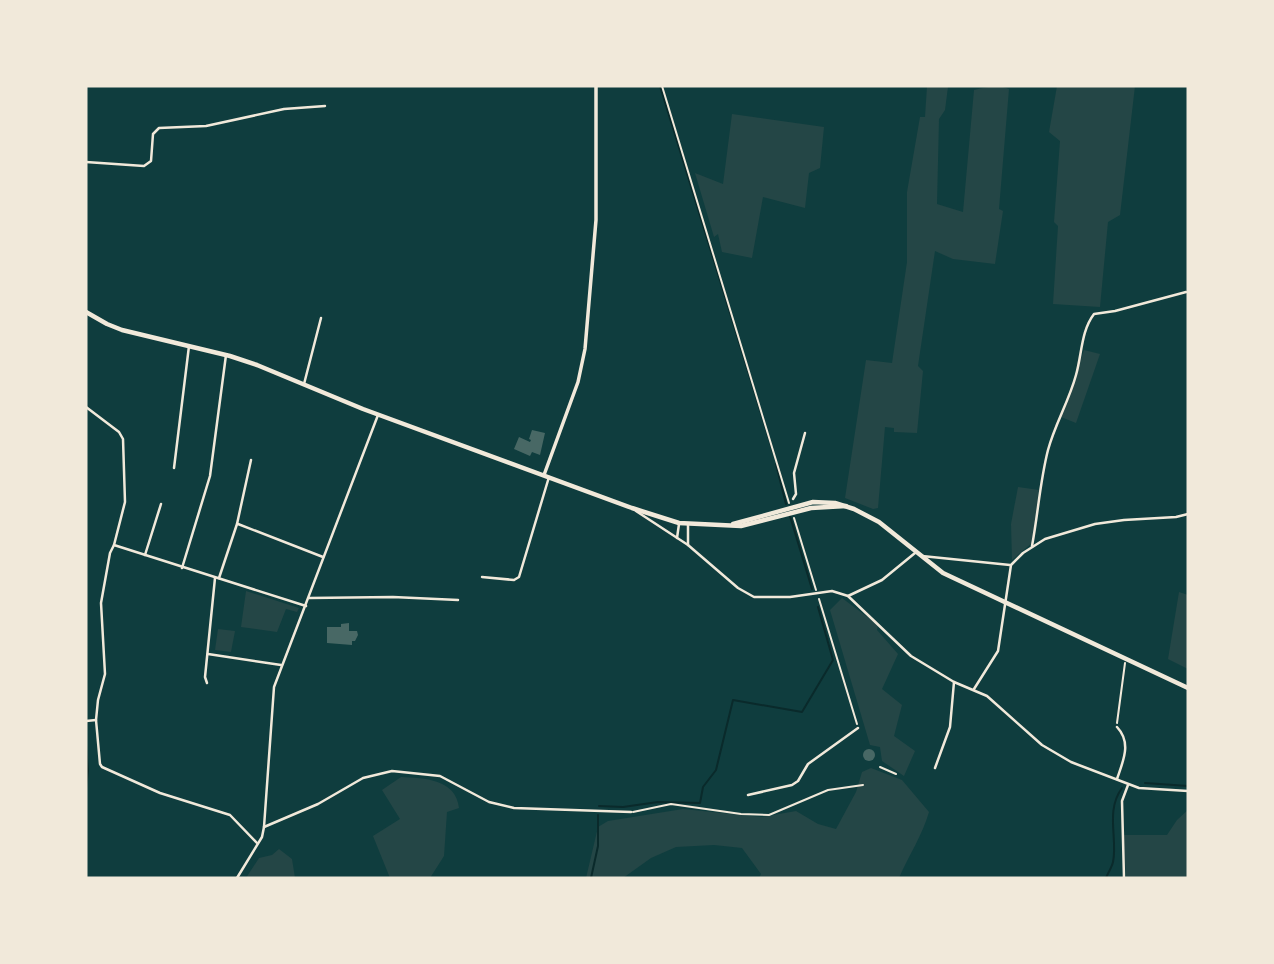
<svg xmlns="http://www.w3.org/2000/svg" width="1274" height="964" viewBox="0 0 1274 964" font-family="Cabin,sans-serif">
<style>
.green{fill:#244646}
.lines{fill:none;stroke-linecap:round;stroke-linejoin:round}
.stream{stroke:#0a2a2b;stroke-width:2}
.building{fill:#486865}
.path{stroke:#f1e9da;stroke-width:2}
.minor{stroke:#f1e9da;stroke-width:2.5}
.tertiary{stroke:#f1e9da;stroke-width:3.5}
.secondary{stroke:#f1e9da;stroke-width:4.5}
</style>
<rect width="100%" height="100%" fill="#0f3d3e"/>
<g class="green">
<path d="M927,86L948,87L945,110L939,119L937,204L963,212L974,90C988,87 996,84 1009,89L999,209L1003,211L995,264L953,259L935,251L918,366L923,371L917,433L894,432V428L885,427L878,508L873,509L845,498L866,360L892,363L907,262V192L920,117H925Z"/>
<path d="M1057,86H1135L1120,215L1108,222L1100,307L1053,304L1058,226L1054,222L1060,141L1049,132Z"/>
<path d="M732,114L824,127L820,168L809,173L805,208L763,197L752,258L722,252L718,234L714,237L695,173L723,184Z"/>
<path d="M1084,350L1100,354L1076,423L1061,417Z"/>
<path d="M1018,487L1039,490L1032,543L1012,560L1011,524Z"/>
<path d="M246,591L299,608L297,612L286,609L277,632L241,627Z"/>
<path d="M1179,592L1188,595V669L1168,659Z"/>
<path d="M842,598L878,625L877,630L898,654L882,689L902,705L894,736L915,751L904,776L882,761L880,747L870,745L830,610Z"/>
<path d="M218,629L235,631L231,652L215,650Z"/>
<path d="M871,768L902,780L929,812C922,836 909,855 899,878H759L761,874L742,848L714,845L676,847L651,858L623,878H586L598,827L608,821L683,809L762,817L796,811L818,824L836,829L856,792L862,772Z"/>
<path d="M401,777C424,778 456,779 459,808L447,812L444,856L430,878H390L373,836L400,819L382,790Z"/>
<path d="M1188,810V878H1126L1123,835H1167L1177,820Z"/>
<path d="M279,849L292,859L295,878H246L259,858L272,855Z"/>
</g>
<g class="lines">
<g class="stream">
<path d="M660,86L773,452"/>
<path d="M776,464L786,504"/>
<path d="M790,516L812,589"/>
<path d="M86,745L88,771L86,788"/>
<path d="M1145,783L1188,786"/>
<path d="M599,806L623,807L658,802L700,803L703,787L716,770L733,700L802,712L833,660L818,607"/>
<path d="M591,878L598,846V815"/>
<path d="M1106,878C1108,873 1112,867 1113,862C1118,839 1105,811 1122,788"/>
</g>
</g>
<g class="building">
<path d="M532,430L545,433L540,455L532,452L530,456L514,449L519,437L530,442L531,440L529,439Z"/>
<path d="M349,623V631H357L358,635L355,641H352V645L327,643V627H341V624Z"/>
<circle cx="869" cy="755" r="6"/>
</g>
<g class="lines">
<g class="path">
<path d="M662,86L789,503"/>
<path d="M794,518L816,590"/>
<path d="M819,599L857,724"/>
<path d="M1117,723L1125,663"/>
<path d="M880,767L896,774"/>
<path d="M633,812L671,804L741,814L769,815L828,790L863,785"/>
</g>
<g class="minor">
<path d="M86,162L144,166L151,161L153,134L159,128L206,126L284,109L325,106"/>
<path d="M304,384L321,318"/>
<path d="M86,407L119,432L123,439L125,502L114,545L306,606"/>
<path d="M174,468L189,346"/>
<path d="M793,499L796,494L794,473L805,433"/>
<path d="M636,511L688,545L738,588L754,597H790L832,591L848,596L911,656L954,682L987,696L1042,745L1071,762L1139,788L1188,791"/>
<path d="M238,524L323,557"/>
<path d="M677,538L679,524"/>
<path d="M114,545L110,553L101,603L105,674L98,700L96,720L100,764L102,767L160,793L230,815L257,843"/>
<path d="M688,545V524"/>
<path d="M1032,546C1038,514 1040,481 1048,450C1055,424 1069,401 1076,375C1082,354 1081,331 1094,314L1115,311L1186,292"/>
<path d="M145,555L161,504"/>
<path d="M922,556L1010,565"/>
<path d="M182,568L210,476L226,355"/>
<path d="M482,577L514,580L519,577L549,477"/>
<path d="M219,578L237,524L251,460"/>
<path d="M848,596L882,580L915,553"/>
<path d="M309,598L393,597L458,600"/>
<path d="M208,654L281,665"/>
<path d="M207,683L205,677L215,578"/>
<path d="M974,689L998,651L1011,565L1023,553L1045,539L1095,524L1124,520L1176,517L1188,514"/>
<path d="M86,721L96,720"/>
<path d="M935,768L950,727L954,682"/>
<path d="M1117,779C1123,761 1132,743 1117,727"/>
<path d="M748,795L792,785L798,781L808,764L858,728"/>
<path d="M264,827L318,804L363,778L392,771L440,776L489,802L514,808L631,812"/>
<path d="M237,878L262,837L264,827L274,687L378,415"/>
<path d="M1124,878L1122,801L1128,785"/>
</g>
<path class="tertiary" d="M544,475L578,382L585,349L596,220V86"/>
<g class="secondary">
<path d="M86,312L107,324L122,330L230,356L257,365L363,409L632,508L679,523L741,526L811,508L846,506"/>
<path d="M733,524L813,502L835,503L854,509L879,522L943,573L1188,688"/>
</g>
</g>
<rect width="1274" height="964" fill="none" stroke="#f1e9da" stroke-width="175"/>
</svg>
